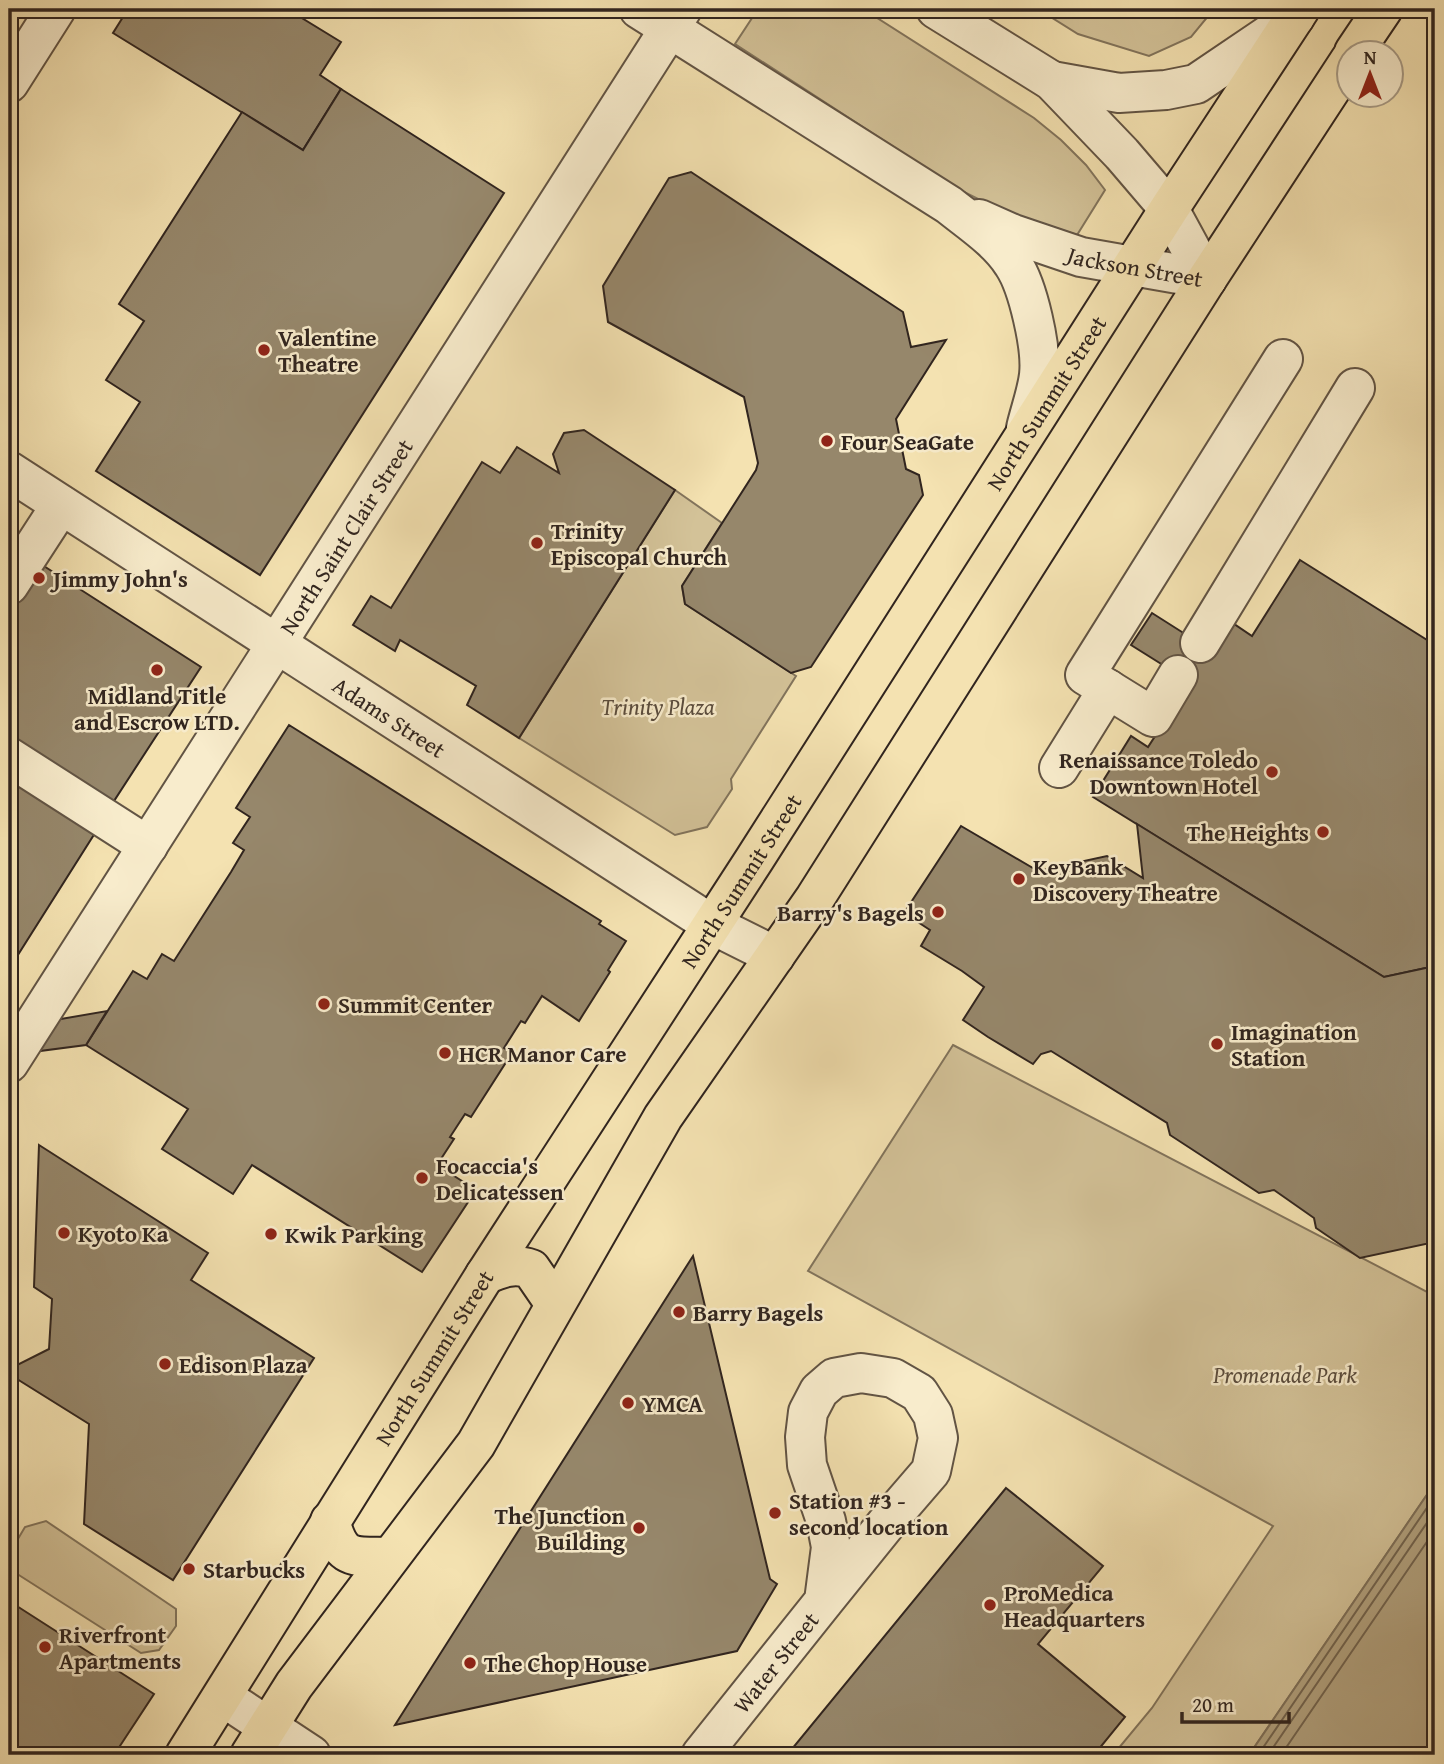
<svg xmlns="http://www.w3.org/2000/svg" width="1444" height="1764" viewBox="0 0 1444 1764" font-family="'Gentium Book Plus',serif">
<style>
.green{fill:#d3c298;stroke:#82745c;stroke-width:2}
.water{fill:#b2a27f;stroke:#7e7059;stroke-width:2}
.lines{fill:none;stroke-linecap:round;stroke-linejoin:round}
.shore{stroke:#72644f;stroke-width:2}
.building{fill:#96876b;stroke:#31251f;stroke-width:2}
.minor-casing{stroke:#625444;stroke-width:42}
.major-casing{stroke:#31251f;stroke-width:42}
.minor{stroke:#f8eccc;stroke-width:38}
.major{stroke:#f4e2b1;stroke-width:38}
.poi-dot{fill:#8f2418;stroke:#f8eccc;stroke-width:2.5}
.labels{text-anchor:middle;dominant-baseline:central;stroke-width:5;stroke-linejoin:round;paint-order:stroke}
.street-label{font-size:23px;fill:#31251f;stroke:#f8eccc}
.poi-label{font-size:23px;font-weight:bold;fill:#31251f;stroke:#f8eccc;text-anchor:start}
.park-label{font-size:23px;font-style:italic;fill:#5a4c3d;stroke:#f8eccc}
</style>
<rect width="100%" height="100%" fill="#f4e2b1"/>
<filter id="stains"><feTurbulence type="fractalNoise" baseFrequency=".00286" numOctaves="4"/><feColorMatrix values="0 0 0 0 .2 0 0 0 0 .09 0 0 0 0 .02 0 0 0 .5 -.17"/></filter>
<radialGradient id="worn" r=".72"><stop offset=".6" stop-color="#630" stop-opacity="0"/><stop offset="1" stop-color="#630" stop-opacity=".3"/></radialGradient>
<g class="green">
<path d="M758,9H863L1034,118L1061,140L1086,165L1105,190L1077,235L998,209L960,190L735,44Z"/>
<path d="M1038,9H1214L1191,37L1149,56L1078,34Z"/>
<path d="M675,490L722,523L682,586L685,604L796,676L731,779L732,789L707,827L675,835L519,738Z"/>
<path d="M953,1045L1435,1296V1483L1249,1755H1113L1152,1708L1273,1526L808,1271Z"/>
<path d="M46,1521L176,1609V1626L159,1650L141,1653L11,1570L9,1554L25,1527Z"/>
</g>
<path class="water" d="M1435,1483V1755H1249Z"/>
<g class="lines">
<g class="shore">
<path d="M1258,1755L1435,1496"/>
<path d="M1268,1755L1435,1511"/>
<path d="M1281,1755L1435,1530"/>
</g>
</g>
<g class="building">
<path d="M128,9H287L341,42L320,75L341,89L303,150L113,33Z"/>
<path d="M341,89L504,193L260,575L96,471L140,402L106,380L144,321L119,304L242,112L303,150Z"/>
<path d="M691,172L903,312L911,347L946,340L896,419L906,469L919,475L923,495L811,667L791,673L685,604L682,586L756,470L758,463L744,397L608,322L603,286L669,178Z"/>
<path d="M584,430L675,490L519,738L467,705L476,686L400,640L395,651L353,625L371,596L391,608L482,462L500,473L517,447L559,473L553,454L564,433Z"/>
<path d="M1300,560L1435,645V966L1384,977L1093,797L1131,736L1148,747L1190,682L1131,645L1152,613L1215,653L1234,624L1252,636Z"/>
<path d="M36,561L201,667L112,804L9,737V603Z"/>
<path d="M289,725L601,921L599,924L626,941L608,970L610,972L579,1021L542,996L525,1023L521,1021L504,1048L512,1053L471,1117L465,1114L450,1137L454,1139L437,1165L476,1190L422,1272L252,1165L233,1194L162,1149L188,1109L86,1045L133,971L147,979L162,954L174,961L231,872L244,850L233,843L250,817L236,808Z"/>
<path d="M9,778L95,833L9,969Z"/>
<path d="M1137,824L1384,977L1435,966V1242L1360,1258L1316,1228L1314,1218L1274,1190L1259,1193L1170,1135L1167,1123L1051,1051L1041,1054L1033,1064L988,1037L963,1020L984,987L962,971L921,946L930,930L904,913L961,826L1038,871L1107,856L1143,878Z"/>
<path d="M107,1011L86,1045L9,1055V1028Z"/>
<path d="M39,1145L208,1253L191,1280L314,1358L173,1580L84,1524L89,1424L9,1374V1369L49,1349L52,1299L34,1287Z"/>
<path d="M693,1256L770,1579L777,1584L737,1651L395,1725Z"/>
<path d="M1006,1488L1103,1566L1038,1644L1125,1717L1094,1755H787Z"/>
<path d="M9,1601L154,1694L114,1755H9Z"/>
</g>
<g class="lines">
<g class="minor-casing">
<g id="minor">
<path d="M639,9L949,205C970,222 998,240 1013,264C1028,286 1042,348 1039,375C1037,392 1030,411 1026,428"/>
<path d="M936,9L1052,81L1122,154L1169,209L1207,279"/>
<path d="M1052,81L1119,93L1166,90L1196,84L1295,17"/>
<path d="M9,83L56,9"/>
<path id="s1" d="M979,219L1013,234L1081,257L1207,279"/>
<path id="s2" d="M9,471L711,924L775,956"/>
<path d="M9,585L61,505"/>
<path d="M1200,643L1355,388"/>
<path d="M1178,675L1153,717L1085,675L1283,359"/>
<path d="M9,757L148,846"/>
<path d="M1059,768L1108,689"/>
<path id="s3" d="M9,1063L682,9"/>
<path d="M223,1697L311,1755"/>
<path id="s4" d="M701,1755L824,1601L894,1514L931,1471L938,1438L933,1415L919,1393L893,1378L861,1373L834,1378L819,1391L808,1412L805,1437L807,1465L826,1521L831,1547L824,1601"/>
</g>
</g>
<g class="major-casing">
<g id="major">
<path d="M1354,52L1383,9"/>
<path d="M485,1275C501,1268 514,1263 531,1269L555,1304"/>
<path d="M330,1521C342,1561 351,1556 389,1557"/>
<path id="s5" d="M185,1755L485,1275L754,860L1169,209L1300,9"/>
<path d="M250,1755L294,1685L476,1444L663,1117L815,898L1207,279L1350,60"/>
</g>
</g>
<use href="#minor" class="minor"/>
<use href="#major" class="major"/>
</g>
<g class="poi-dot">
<circle cx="264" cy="350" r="7"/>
<circle cx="827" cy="441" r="7"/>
<circle cx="537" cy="543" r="7"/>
<circle cx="39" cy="578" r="7"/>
<circle cx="157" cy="670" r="7"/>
<circle cx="1272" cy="772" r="7"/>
<circle cx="1323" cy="832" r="7"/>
<circle cx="1019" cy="879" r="7"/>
<circle cx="938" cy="912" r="7"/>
<circle cx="324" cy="1004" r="7"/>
<circle cx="1217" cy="1044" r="7"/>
<circle cx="445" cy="1053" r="7"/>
<circle cx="422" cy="1178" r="7"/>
<circle cx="64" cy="1233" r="7"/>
<circle cx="271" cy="1234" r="7"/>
<circle cx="679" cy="1312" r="7"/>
<circle cx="165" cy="1364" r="7"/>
<circle cx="628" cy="1403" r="7"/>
<circle cx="775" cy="1513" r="7"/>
<circle cx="639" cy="1528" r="7"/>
<circle cx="189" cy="1569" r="7"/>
<circle cx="990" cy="1605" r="7"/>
<circle cx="45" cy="1647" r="7"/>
<circle cx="470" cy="1663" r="7"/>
</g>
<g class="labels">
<g class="street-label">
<text stroke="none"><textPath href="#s1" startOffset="164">Jackson Street</textPath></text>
<text stroke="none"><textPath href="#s5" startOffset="1603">North Summit Street</textPath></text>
<text stroke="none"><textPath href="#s3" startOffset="625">North Saint Clair Street</textPath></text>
<text stroke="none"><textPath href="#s2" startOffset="453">Adams Street</textPath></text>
<text stroke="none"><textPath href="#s5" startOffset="1036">North Summit Street</textPath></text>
<text stroke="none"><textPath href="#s5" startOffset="469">North Summit Street</textPath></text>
<text stroke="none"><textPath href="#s4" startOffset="119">Water Street</textPath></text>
</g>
<g class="poi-label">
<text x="278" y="337">Valentine<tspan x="278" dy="26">Theatre</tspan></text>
<text x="841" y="441">Four SeaGate</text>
<text x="551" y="530">Trinity<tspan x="551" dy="26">Episcopal Church</tspan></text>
<text x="53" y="578">Jimmy John's</text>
<text x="157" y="695" text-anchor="middle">Midland Title<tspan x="157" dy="26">and Escrow LTD.</tspan></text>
<text x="1258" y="759" text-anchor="end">Renaissance Toledo<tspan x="1258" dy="26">Downtown Hotel</tspan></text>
<text x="1309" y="832" text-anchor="end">The Heights</text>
<text x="1033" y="866">KeyBank<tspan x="1033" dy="26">Discovery Theatre</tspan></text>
<text x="924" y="912" text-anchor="end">Barry's Bagels</text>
<text x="338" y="1004">Summit Center</text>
<text x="1231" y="1031">Imagination<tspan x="1231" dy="26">Station</tspan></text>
<text x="459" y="1053">HCR Manor Care</text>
<text x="436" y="1165">Focaccia's<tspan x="436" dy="26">Delicatessen</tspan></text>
<text x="78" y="1233">Kyoto Ka</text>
<text x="285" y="1234">Kwik Parking</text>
<text x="693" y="1312">Barry Bagels</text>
<text x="179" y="1364">Edison Plaza</text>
<text x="642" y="1403">YMCA</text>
<text x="789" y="1500">Station #3 -<tspan x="789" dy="26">second location</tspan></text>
<text x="625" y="1515" text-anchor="end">The Junction<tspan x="625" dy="26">Building</tspan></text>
<text x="203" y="1569">Starbucks</text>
<text x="1004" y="1592">ProMedica<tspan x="1004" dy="26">Headquarters</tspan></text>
<text x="59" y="1634">Riverfront<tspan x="59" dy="26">Apartments</tspan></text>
<text x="484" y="1663">The Chop House</text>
</g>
<g class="park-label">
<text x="658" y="706">Trinity Plaza</text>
<text x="1285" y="1374">Promenade Park</text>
</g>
</g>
<rect width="1444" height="1764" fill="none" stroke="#f4e2b1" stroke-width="35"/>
<rect x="10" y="10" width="1423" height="1743" fill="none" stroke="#31251f" stroke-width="3.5"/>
<rect x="18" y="18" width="1409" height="1729" fill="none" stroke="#31251f" stroke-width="2"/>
<g transform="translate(1370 74)"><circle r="33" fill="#f8eccc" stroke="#a89c87" stroke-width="2"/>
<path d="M0-5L12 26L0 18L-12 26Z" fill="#8f2418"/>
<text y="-10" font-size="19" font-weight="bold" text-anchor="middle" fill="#31251f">N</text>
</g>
<path d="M1182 1712v10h107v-10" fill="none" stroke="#31251f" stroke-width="3.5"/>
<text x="1192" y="1712" font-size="21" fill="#31251f" stroke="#f8eccc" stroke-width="5" paint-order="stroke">20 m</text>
<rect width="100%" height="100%" filter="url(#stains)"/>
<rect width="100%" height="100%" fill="url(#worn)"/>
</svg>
